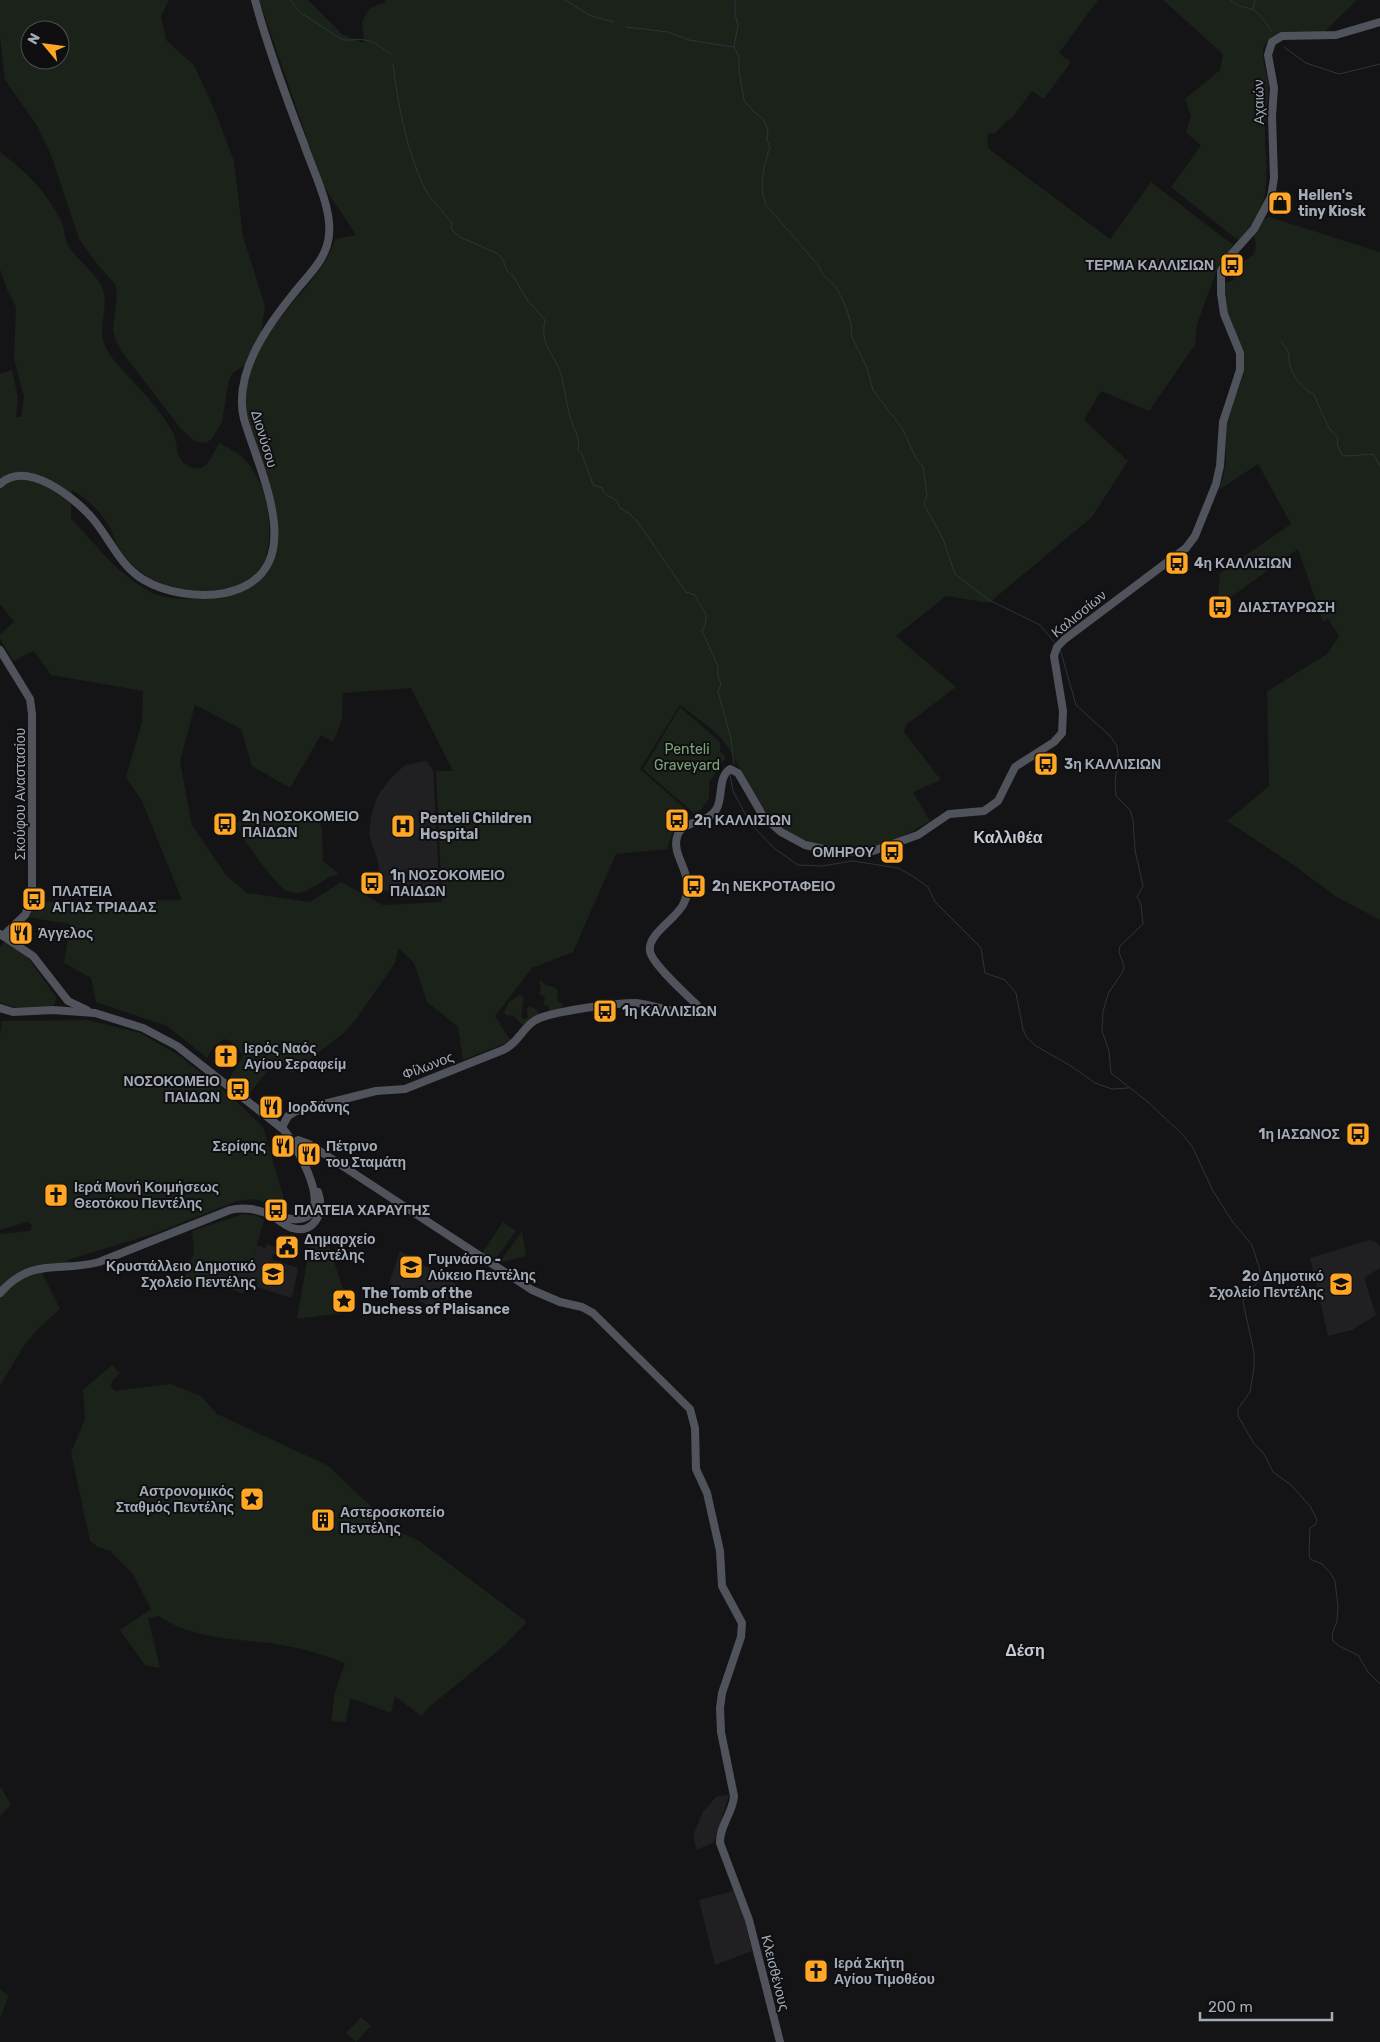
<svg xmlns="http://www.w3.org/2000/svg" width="1380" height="2042" viewBox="0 0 1380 2042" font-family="Rubik,sans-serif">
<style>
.built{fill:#202023}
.green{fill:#1a221a;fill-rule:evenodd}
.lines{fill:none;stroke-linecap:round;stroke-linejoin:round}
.stream{stroke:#29353c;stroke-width:1}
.major{stroke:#50535b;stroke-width:8}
.labels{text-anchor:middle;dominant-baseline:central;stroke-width:4;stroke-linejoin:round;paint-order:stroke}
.street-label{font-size:14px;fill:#a4acb8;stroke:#0f0f11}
.poi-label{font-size:14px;font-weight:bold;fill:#a4acb8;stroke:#0f0f11;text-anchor:start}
.park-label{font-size:14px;fill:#7aa579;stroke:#0f0f11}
.quarter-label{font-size:16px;font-weight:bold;fill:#c6cad4;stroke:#0f0f11}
</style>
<rect width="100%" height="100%" fill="#141416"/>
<g class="built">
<path d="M426,761L433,770L440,899L383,890L377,858L369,835L371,817L377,797L390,779L405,765Z"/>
<path d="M1370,1240L1377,1243L1380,1247V1268L1364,1278L1376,1315L1352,1330L1328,1336L1310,1258Z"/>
<path d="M267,1244L277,1248L271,1259L298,1268L292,1298L256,1287L257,1283L247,1280L257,1245L265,1248Z"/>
<path d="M400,1251L457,1285L439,1312L389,1283Z"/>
<path d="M729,1795L714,1842L697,1850L694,1840V1833L703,1812L717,1796Z"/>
<path d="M733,1891L745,1920L752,1951L715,1965L699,1900Z"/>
</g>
<g class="green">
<path d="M0,0H169L161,16L166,40L194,65L215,111L234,161L243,236L265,306L261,333L244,366L234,372L229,379L222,422L212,439L206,443L194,441L181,429L122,352L115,339L113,329L117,293L115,284L97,264L79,239L51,155L36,124L5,80L0,38ZM30,30H60V60H30Z"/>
<path d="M259,0H308L342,34L364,43L362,21L370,8L386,2L385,0H1098L1059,53L1071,62L1044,99L1032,91L1012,118L1008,120L994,134L989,133L987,142L989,149L1110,239L1151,182L1233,245L1219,265L1211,286L1197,324L1195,345L1149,411L1101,391L1084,420L1128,461L1092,517L989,603L946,596L896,636L956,687L906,725L904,732L941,780L913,792L930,821C911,832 890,845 868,849C834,854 793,842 770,816C750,795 741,765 724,742C714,729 693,715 680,705L640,769L688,811L674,829L667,849L616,854L573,952L532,968L495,1016L511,1041L463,1060L458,1027L427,1002L414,963L398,948L395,963L357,1018L345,1032L292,1073L276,1060L248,1095L229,1079L243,1056L236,1045L225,1039L214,1046L207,1058L167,1026L96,1002L91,978L64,963L70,924L26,917L40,902L182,900L142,801L126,777L142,722L143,691L51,675L34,651L13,661L0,639V634L14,622L0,604V374L12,370L18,397L16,417H21L24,397L14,359L16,307L6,287L0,269V152C26,171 48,193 62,223C65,229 64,238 68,245C77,261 97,272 103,290C109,308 97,328 105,346C110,357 120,367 128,376C144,393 162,412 173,433C179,444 174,459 188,466C209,476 211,452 220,443C228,448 239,453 245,460C261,477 268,501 269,523C269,536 270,552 263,564C243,597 190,595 158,582C139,575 125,559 115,541C113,536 111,529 108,524C99,510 86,498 72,490L71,518C95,544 119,576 151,592C167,600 190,599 207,599C222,599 237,594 250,586C266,577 273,565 276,547C281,511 266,478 255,445C249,426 243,410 246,390C251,364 264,339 280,318C300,292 325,271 335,239L356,235L323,185ZM411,688L453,771H436L442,902L383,905L341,882L310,902L247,893L226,875L192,825L180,762L195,705L241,729L252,766L290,788L321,735L333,742L342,720L343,693Z"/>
<path d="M1163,0H1357L1323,33C1307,33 1283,28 1271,38C1256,49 1266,67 1268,81C1270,95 1265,115 1265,130C1265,153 1269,176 1264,199C1260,214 1249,230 1239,241L1171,187L1201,145L1186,133L1191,116L1185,99L1220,70L1223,54Z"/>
<path d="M1269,217L1380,252V920L1335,896L1295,866L1227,821L1269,786L1267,691L1327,654L1339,636L1328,619L1323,622L1298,549L1217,607L1220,573L1291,524L1258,464L1219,490L1223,478L1226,461L1225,426L1244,373L1242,349L1226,317L1222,284L1234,280L1228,268L1230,264C1248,261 1262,256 1253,234L1262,220Z"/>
<path d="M680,707L720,742V752L726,757L709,782V798L697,816L643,769Z"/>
<path d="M305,815H313L320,823L322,830L323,861L339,874C324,877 312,892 297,893C294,893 288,892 285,890C278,887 237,833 237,825C237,821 241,819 244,816Z"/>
<path d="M5,941L21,951L28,958L56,997L55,1004L51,1006C33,1007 16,1011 0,1002V947Z"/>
<path d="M540,980L548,986L555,987L558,991L557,1000L563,1005L559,1011L549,1013V1006L543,1005L545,997L539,994L541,987L539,983Z"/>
<path d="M520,995L524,998L521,1016L523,1019L528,1018L527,1009L530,1006L536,1009L539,1014L523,1026L514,1016L506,1015L504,1012L509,1002Z"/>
<path d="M88,1020L140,1033L177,1054L234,1099L263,1127L286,1206L269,1204L255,1199L237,1201L156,1233L71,1259L66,1262L68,1270L42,1273L60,1309L35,1332L23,1347L0,1386V1234L30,1231L32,1225L27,1222L0,1230V1036L2,1021Z"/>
<path d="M243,1214L255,1215L264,1220L243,1294L220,1285L184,1279L194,1252L192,1231Z"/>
<path d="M503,1222L516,1231L494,1261L482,1253Z"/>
<path d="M522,1231L526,1256L502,1262V1259Z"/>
<path d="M316,1237L327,1240L346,1298H348L350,1312L297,1319L311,1238Z"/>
<path d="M442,1287L450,1292L439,1309L431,1303Z"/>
<path d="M112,1365L120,1373L112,1381L111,1387L115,1391L171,1384L201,1396L217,1414L327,1465L397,1531L418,1540L527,1622L504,1646L429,1707L421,1716L395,1696L391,1713L350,1698L346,1722L331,1721L335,1692L345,1663C317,1652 289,1645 259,1642C223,1638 189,1637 159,1616L148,1618L160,1668L145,1665L120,1630L151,1609L133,1574L110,1551L98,1547L90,1541L71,1453L85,1419L83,1390Z"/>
<path d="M1,1787L11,1805L0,1816V1788Z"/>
<path d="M0,1989L9,1996L0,2017Z"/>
<path d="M361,2017L371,2026L356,2042L346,2033Z"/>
</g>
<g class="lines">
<g class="stream">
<path d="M290,0L301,13L341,39C350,42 356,38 365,40C375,41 383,49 391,54"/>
<path d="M565,0L591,16L614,22"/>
<path d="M735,0V14L738,25L734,47L739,57V71L744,100L753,111L763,119L768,129L767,140L770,147C764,166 758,185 766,205L818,265L823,275L836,287L846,307L851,324L852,337L867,368L873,390L902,428L916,458L923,467L927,495L924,504L943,539L955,574L989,600L1040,625L1055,643"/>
<path d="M1230,0C1238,8 1244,6 1253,10C1261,14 1267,25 1272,32"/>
<path d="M1253,9L1255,0"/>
<path d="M626,27L668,32L689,40L733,47"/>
<path d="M1284,47L1306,63L1339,74L1380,64"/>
<path d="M393,64C398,105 406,148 424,187C431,201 443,211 452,223L451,229L460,237L498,254L503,260L507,271L513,276L528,301L545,320C539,347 556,354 562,378C565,392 567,406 571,420C574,429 581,441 578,450L582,454L593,485L602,488L604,493L617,501L620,508L630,514L637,521L686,592L695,595C701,611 712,612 702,631L718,666V676L721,684L718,692L731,738L734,764"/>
<path d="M1282,342L1289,353C1287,366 1296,382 1307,390C1310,393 1314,393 1315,397C1322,412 1326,427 1338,438L1337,444L1342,455C1353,458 1362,453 1374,455L1380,466"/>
<path d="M1060,649L1076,705L1110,736L1117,746L1118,756L1115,783L1116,796L1130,810L1133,820L1135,850L1143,886L1137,897L1141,904L1143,924L1120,946L1119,952L1124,966L1123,971L1108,994L1103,1012L1102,1031L1109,1051L1111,1073L1148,1102L1182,1134L1192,1146L1213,1191L1232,1221L1252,1245L1260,1270L1259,1281L1246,1294L1243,1302L1254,1352V1368L1250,1392L1238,1409V1416L1253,1442L1264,1454L1273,1472L1291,1485L1310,1506L1317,1520L1316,1524L1310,1528L1309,1551L1310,1559L1322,1564L1331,1574L1335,1581L1338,1606L1337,1621L1332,1634L1333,1641L1339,1646L1358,1655L1368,1672L1380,1684"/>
<path d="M730,775L733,791L750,823L775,849L798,865L822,866L853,861L898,868L911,875L928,887L935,902L981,948L985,973L1005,980L1016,993L1023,1029L1027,1038L1036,1046L1071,1066L1095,1083L1112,1089L1128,1088"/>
</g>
<g class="major">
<path d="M0,484C27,459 75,498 93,519C110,539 120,566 144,580C166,593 199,598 225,593C313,573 260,474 244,419C233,374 267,326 294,293C308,275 327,259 329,235C332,207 313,171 304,144C286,97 268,49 255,0"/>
<path d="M0,650L30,699L32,714V900L25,915L3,936"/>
<path d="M0,934L33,956L68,1001L87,1010"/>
<path d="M0,1008L13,1012L53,1010L95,1013L143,1028L177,1046L284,1130C295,1144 338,1215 298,1219C275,1221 257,1203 230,1210L99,1262C58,1273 33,1256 0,1293"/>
<path d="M282,1127L288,1116L296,1111L376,1091L405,1089L503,1050C517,1044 522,1029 534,1021C549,1011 617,1003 636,1003C649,1004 690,1017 696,1014L699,1009L697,1005C687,995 651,963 650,951C647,934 677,919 684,903C697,875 671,858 677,837C682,818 708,826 717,808C723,796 718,777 730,769L738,773L763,816L781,832L805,845L838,852L873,851L918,835L949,814L984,811L998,801L1015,767L1054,742L1062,733L1063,711L1054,656L1057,647L1065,639L1186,548L1195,536L1216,484L1220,466L1223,422L1240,370V353L1224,314L1221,294V271L1229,257L1254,229L1271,197L1274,178L1272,116L1274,88L1268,55L1272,42L1282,36L1336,35L1380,22"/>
<path d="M294,1142L298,1140L309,1144L532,1290L560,1302L582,1307L593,1313L690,1409L695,1428L696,1469L707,1493L720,1551L722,1586L742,1623L741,1637L722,1693L720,1708L721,1732L734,1796C733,1813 719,1826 720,1843L749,1920L780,2042"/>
<path d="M271,1215C278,1219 284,1225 292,1228C315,1235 325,1211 318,1192"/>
</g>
</g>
<defs>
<g id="shop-square" transform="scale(1.25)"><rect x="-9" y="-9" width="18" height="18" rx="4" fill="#ffa724" stroke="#0f0f11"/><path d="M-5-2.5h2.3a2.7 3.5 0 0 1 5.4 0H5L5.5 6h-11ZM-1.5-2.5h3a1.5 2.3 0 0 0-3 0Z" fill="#111"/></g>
<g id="bus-square" transform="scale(1.25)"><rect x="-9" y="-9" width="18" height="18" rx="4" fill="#ffa724" stroke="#0f0f11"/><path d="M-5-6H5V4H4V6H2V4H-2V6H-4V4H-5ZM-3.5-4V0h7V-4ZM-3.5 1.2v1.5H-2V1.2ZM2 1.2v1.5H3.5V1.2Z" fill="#111"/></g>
<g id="hospital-square" transform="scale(1.25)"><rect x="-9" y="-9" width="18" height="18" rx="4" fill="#ffa724" stroke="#0f0f11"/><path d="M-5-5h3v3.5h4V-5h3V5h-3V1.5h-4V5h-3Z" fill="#111"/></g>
<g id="restaurant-square" transform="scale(1.25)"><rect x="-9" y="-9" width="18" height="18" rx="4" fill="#ffa724" stroke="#0f0f11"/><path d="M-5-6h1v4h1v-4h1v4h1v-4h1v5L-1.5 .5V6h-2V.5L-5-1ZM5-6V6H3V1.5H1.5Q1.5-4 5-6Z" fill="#111"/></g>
<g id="church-square" transform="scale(1.25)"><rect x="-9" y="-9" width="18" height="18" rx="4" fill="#ffa724" stroke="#0f0f11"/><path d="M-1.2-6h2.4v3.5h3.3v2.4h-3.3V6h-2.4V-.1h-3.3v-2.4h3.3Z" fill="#111"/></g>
<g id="civic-square" transform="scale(1.25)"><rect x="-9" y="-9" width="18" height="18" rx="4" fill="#ffa724" stroke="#0f0f11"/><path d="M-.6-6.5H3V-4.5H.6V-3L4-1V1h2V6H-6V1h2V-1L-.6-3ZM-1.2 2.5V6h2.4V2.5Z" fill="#111"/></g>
<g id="school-square" transform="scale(1.25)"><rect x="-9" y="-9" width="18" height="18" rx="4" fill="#ffa724" stroke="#0f0f11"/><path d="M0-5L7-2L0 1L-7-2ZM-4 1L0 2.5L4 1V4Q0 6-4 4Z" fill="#111"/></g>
<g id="sight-square" transform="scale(1.25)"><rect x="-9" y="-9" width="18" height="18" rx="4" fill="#ffa724" stroke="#0f0f11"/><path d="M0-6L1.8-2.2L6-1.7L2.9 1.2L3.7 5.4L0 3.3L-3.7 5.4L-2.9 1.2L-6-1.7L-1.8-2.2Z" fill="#111"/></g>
<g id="building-square" transform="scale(1.25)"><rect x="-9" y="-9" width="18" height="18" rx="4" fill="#ffa724" stroke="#0f0f11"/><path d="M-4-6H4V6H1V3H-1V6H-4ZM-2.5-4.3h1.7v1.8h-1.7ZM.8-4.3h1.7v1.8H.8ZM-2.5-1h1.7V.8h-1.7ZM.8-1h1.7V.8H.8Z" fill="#111"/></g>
</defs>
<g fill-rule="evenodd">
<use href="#shop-square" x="1280" y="203"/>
<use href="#bus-square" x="1232" y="265"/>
<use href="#bus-square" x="1177" y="563"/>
<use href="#bus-square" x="1220" y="607"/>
<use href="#bus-square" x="1046" y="764"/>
<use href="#bus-square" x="677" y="820"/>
<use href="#bus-square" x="225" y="824"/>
<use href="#hospital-square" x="403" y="826"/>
<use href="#bus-square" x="892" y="852"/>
<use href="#bus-square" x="372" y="883"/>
<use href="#bus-square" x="694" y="886"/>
<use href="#bus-square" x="34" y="899"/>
<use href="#restaurant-square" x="21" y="933"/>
<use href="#bus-square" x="605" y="1011"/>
<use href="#church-square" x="226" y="1056"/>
<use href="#bus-square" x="238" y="1089"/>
<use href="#restaurant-square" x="271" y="1107"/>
<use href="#bus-square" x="1358" y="1134"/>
<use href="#restaurant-square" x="283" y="1146"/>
<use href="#restaurant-square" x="309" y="1154"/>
<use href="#church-square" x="56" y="1195"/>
<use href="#bus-square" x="276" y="1210"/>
<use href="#civic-square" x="287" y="1247"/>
<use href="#school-square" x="411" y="1267"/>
<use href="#school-square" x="273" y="1274"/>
<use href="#school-square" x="1341" y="1284"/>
<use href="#sight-square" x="344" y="1301"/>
<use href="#sight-square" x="252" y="1499"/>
<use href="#building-square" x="323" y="1520"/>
<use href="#church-square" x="816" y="1971"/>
</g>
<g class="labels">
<g class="street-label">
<text transform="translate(1259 102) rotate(-91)">Αχαιών</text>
<text transform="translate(264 439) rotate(73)">Διονύσου</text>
<text transform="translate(1079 614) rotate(-39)">Καλισσίων</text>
<text transform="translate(20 794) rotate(-90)">Σκούφου Αναστασίου</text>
<text transform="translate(428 1066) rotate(-21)">Φίλωνος</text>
<text transform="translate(775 1973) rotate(76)">Κλεισθένους</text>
</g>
<g class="poi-label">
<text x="1298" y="195">Hellen's<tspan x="1298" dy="16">tiny Kiosk</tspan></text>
<text x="1214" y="265" text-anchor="end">ΤΕΡΜΑ ΚΑΛΛΙΣΙΩΝ</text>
<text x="1194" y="563">4η ΚΑΛΛΙΣΙΩΝ</text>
<text x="1238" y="607">ΔΙΑΣΤΑΥΡΩΣΗ</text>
<text x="1064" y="764">3η ΚΑΛΛΙΣΙΩΝ</text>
<text x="242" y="816">2η ΝΟΣΟΚΟΜΕΙΟ<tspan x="242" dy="16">ΠΑΙΔΩΝ</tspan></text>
<text x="420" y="818">Penteli Children<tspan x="420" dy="16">Hospital</tspan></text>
<text x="694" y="820">2η ΚΑΛΛΙΣΙΩΝ</text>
<text x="874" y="852" text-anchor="end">ΟΜΗΡΟΥ</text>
<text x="390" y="875">1η ΝΟΣΟΚΟΜΕΙΟ<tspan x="390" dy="16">ΠΑΙΔΩΝ</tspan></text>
<text x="712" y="886">2η ΝΕΚΡΟΤΑΦΕΙΟ</text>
<text x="52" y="891">ΠΛΑΤΕΙΑ<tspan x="52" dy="16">ΑΓΙΑΣ ΤΡΙΑΔΑΣ</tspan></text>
<text x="38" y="933">Άγγελος</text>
<text x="622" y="1011">1η ΚΑΛΛΙΣΙΩΝ</text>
<text x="244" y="1048">Ιερός Ναός<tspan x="244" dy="16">Αγίου Σεραφείμ</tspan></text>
<text x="220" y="1081" text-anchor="end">ΝΟΣΟΚΟΜΕΙΟ<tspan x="220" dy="16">ΠΑΙΔΩΝ</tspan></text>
<text x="288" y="1107">Ιορδάνης</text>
<text x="1340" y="1134" text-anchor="end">1η ΙΑΣΩΝΟΣ</text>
<text x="266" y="1146" text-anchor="end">Σερίφης</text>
<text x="326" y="1146">Πέτρινο<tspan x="326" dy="16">του Σταμάτη</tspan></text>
<text x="74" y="1187">Ιερά Μονή Κοιμήσεως<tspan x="74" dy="16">Θεοτόκου Πεντέλης</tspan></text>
<text x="294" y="1210">ΠΛΑΤΕΙΑ ΧΑΡΑΥΓΗΣ</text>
<text x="304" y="1239">Δημαρχείο<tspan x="304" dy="16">Πεντέλης</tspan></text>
<text x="428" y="1259">Γυμνάσιο -<tspan x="428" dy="16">Λύκειο Πεντέλης</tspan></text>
<text x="256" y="1266" text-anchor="end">Κρυστάλλειο Δημοτικό<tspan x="256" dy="16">Σχολείο Πεντέλης</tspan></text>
<text x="1324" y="1276" text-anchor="end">2ο Δημοτικό<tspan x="1324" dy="16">Σχολείο Πεντέλης</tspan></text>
<text x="362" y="1293">The Tomb of the<tspan x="362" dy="16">Duchess of Plaisance</tspan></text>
<text x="234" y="1491" text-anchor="end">Αστρονομικός<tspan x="234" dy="16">Σταθμός Πεντέλης</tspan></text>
<text x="340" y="1512">Αστεροσκοπείο<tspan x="340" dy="16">Πεντέλης</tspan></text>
<text x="834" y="1963">Ιερά Σκήτη<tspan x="834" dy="16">Αγίου Τιμοθέου</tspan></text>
</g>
<g class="park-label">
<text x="687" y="749">Penteli<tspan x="687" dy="16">Graveyard</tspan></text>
</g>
<g class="quarter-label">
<text x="1008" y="837">Καλλιθέα</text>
<text x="1025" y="1650">Δέση</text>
</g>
</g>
<g transform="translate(45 45) rotate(299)"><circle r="24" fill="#0f0f11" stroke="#4b4e54"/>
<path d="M0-4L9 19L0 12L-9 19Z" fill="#ffa724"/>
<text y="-8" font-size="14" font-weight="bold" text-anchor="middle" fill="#a4acb8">N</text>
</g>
<path d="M1200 2012v8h132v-8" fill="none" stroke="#a4acb8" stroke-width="2.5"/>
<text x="1208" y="2012" font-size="15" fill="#a4acb8" stroke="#0f0f11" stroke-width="4" paint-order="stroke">200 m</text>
</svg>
